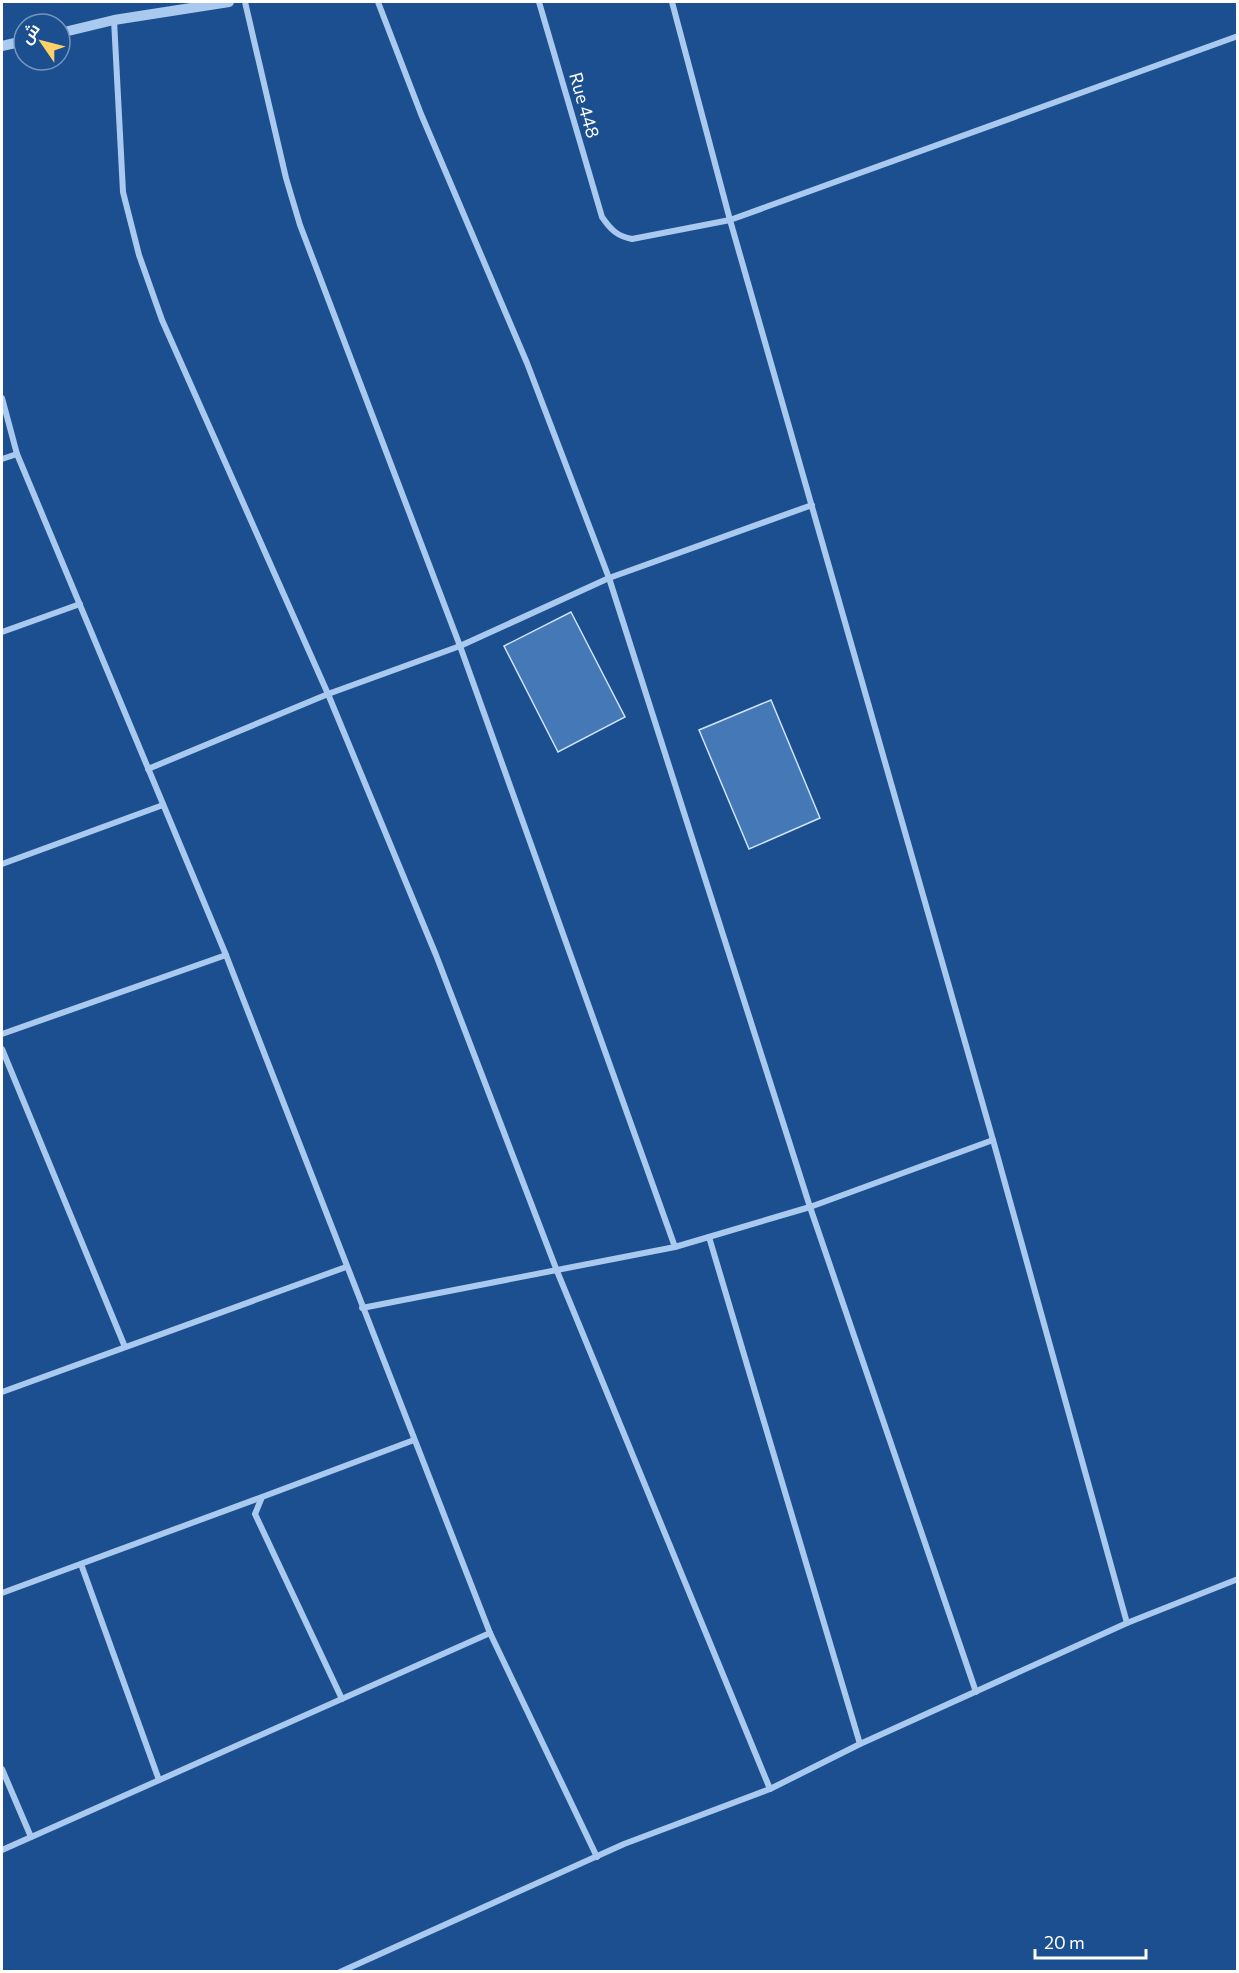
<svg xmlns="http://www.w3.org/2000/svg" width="1239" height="1973" viewBox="0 0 1239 1973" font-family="Commissioner,Cairo,sans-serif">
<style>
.building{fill:#4478b7;stroke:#cfe3fa;stroke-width:1.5}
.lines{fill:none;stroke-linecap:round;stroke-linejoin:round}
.minor{stroke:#a9c9ee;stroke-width:6}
.tertiary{stroke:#a9c9ee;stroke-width:10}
.labels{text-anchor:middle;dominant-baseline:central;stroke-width:6;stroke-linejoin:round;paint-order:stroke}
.street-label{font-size:18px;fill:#fff;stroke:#1b4f8f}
</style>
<rect width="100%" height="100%" fill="#1b4f8f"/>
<g class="building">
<path d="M571,612L625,717L558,752L504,646Z"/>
<path d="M771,700L820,818L749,849L699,730Z"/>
</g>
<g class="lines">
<g class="minor">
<path d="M245,2L286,178L300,225L460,646L675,1247"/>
<path d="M378,2L421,114L527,363L609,578L810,1207L976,1692"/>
<path d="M539,2L602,217C611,230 617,236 632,239L730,220L1238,36"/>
<path d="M672,2L730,220L993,1140L1127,1623"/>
<path d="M114,20L123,192L139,255L162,320L328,694L436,955L557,1271L770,1789"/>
<path d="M2,398L17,454L226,955L490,1633L597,1857"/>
<path d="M2,459L17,454"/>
<path d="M2,632L80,604"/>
<path d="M148,769L328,694L460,646L609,578L812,505"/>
<path d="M2,864L163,805"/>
<path d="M2,1034L226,955"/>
<path d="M2,1049L125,1347"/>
<path d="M709,1237L860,1744"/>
<path d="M362,1308L675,1247L810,1207L993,1140"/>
<path d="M2,1392L346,1267"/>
<path d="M81,1564L159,1780"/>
<path d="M2,1593L262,1497"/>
<path d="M342,1699L255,1514L262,1497L414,1440"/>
<path d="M2,1769L31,1837"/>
<path d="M2,1850L490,1633"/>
<path d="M340,1972L624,1844L770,1789L860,1744L1127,1623L1238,1579"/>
</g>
<g class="tertiary">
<path d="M60,33L114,20L229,2"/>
<path d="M2,46L24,41"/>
</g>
</g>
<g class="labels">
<g class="street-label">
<text transform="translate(585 105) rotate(74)">Rue 448</text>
</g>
</g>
<rect width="1239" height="1973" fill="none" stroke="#ffffff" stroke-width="6"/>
<g transform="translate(42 42) rotate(305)"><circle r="28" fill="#1b4f8f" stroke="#7695bc" stroke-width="1.5"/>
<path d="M0-4.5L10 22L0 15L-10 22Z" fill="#ffd166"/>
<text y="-9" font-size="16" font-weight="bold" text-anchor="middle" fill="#ffffff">ش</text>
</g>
<path d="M1035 1949v9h111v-9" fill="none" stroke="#ffffff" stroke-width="3"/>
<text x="1044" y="1949" font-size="18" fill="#ffffff" stroke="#1b4f8f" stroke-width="4.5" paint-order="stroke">20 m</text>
</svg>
